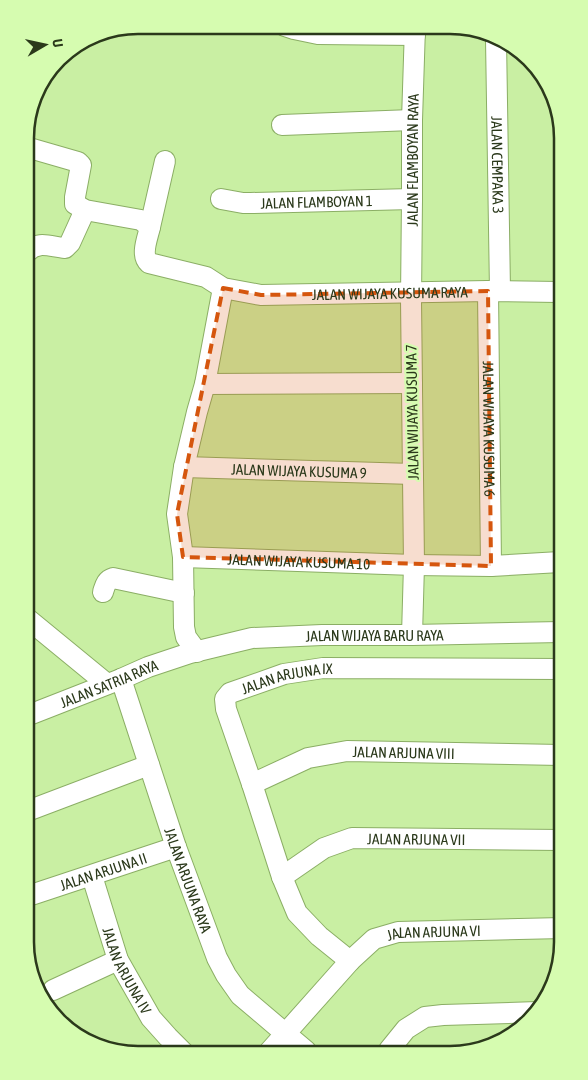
<svg xmlns="http://www.w3.org/2000/svg" width="588" height="1080" viewBox="0 0 588 1080" font-family="'Asap Condensed',sans-serif">
<style>
.lines{fill:none;stroke-linecap:round;stroke-linejoin:round}
.minor-casing{stroke:#8bae65;stroke-width:22}
.minor{stroke:#fff;stroke-width:20}
.marked{fill:#d5560e;fill-opacity:0.2;stroke:#d5560e;stroke-width:4;stroke-dasharray:10 6;stroke-linejoin:round}
.labels{text-anchor:middle;dominant-baseline:central;stroke-width:4.5;stroke-linejoin:round;paint-order:stroke}
.street-label{font-size:15px;fill:#2b391b;stroke:#d6fcb0}
.rim{fill:none;stroke:#2b391b;stroke-width:2.5}
</style>
<rect width="100%" height="100%" fill="#c9efa3"/>
<g class="lines">
<g class="minor-casing">
<g id="minor">
<path d="M285,26L294,29L318,34L415,35"/>
<path id="s1" d="M496,39L500,291"/>
<path d="M282,125L412,120"/>
<path id="s2" d="M26,147L78,162L81,165L75,197V204L85,210L141,220L150,227C148,237 140,255 149,263L206,277L223,288L261,295L488,291L558,292"/>
<path id="s3" d="M221,199L243,203H251L412,199"/>
<path d="M150,227L165,161"/>
<path d="M27,252C38,240 51,247 65,248L70,243L85,210"/>
<path id="s4" d="M488,291L491,566"/>
<path d="M205,384L412,383"/>
<path id="s5" d="M184,467L413,474"/>
<path id="s6" d="M183,557L414,565L491,566L560,562"/>
<path d="M103,592C105,586 106,580 113,578L184,593"/>
<path d="M29,620L107,684"/>
<path id="s7" d="M412,635L414,565L411,299L412,199V120L415,27"/>
<path d="M197,652L186,637L184,627L183,557L177,514L184,467L197,412L205,384L223,288"/>
<path id="s8" d="M121,679L176,847L217,958L226,975L240,995L306,1051"/>
<path id="s9" d="M29,715L121,679L148,667L190,653L252,638L322,635H412L561,632"/>
<path id="s10" d="M252,784L308,758L347,751L561,755"/>
<path d="M30,810L149,765"/>
<path id="s11" d="M92,876L118,960L151,1018L168,1037L184,1053"/>
<path id="s12" d="M282,877L324,848L352,838L562,840"/>
<path id="s13" d="M31,895L176,847"/>
<path id="s14" d="M350,961L319,936L297,913L282,877L252,784L226,709L225,699L230,693L284,674L323,668L561,669"/>
<path d="M53,990L118,960"/>
<path d="M389,1050L406,1029L425,1017L443,1015L538,1012"/>
<path id="s15" d="M269,1052L350,961L374,939L398,932L563,928"/>
</g>
</g>
<use href="#minor" class="minor"/>
</g>
<path class="marked" d="M223,288L261,295L488,291L491,566L183,557L177,514Z"/>
<g class="labels">
<g class="street-label">
<text stroke="none"><textPath href="#s7" startOffset="475">JALAN FLAMBOYAN RAYA</textPath></text>
<text stroke="none"><textPath href="#s1" startOffset="126">JALAN CEMPAKA 3</textPath></text>
<text stroke="none"><textPath href="#s3" startOffset="96">JALAN FLAMBOYAN 1</textPath></text>
<text stroke="none"><textPath href="#s2" startOffset="462">JALAN WIJAYA KUSUMA RAYA</textPath></text>
<text transform="translate(412 412) rotate(-91)">JALAN WIJAYA KUSUMA 7</text>
<text stroke="none"><textPath href="#s4" startOffset="138">JALAN WIJAYA KUSUMA 6</textPath></text>
<text stroke="none"><textPath href="#s5" startOffset="115">JALAN WIJAYA KUSUMA 9</textPath></text>
<text stroke="none"><textPath href="#s6" startOffset="116">JALAN WIJAYA KUSUMA 10</textPath></text>
<text stroke="none"><textPath href="#s9" startOffset="359">JALAN WIJAYA BARU RAYA</textPath></text>
<text stroke="none"><textPath href="#s14" startOffset="365">JALAN ARJUNA IX</textPath></text>
<text stroke="none"><textPath href="#s9" startOffset="86">JALAN SATRIA RAYA</textPath></text>
<text stroke="none"><textPath href="#s10" startOffset="158">JALAN ARJUNA VIII</textPath></text>
<text stroke="none"><textPath href="#s12" startOffset="145">JALAN ARJUNA VII</textPath></text>
<text stroke="none"><textPath href="#s13" startOffset="76">JALAN ARJUNA II</textPath></text>
<text stroke="none"><textPath href="#s8" startOffset="212">JALAN ARJUNA RAYA</textPath></text>
<text stroke="none"><textPath href="#s15" startOffset="215">JALAN ARJUNA VI</textPath></text>
<text stroke="none"><textPath href="#s11" startOffset="101">JALAN ARJUNA IV</textPath></text>
</g>
</g>
<path d="M0 0H588V1080H0ZM138 34H450A104 104 0 0 1 554 138V942A104 104 0 0 1 450 1046H138A104 104 0 0 1 34 942V138A104 104 0 0 1 138 34Z" fill="#d6fcb0" fill-rule="evenodd"/>
<path class="rim" d="M138 34H450A104 104 0 0 1 554 138V942A104 104 0 0 1 450 1046H138A104 104 0 0 1 34 942V138A104 104 0 0 1 138 34Z"/>
<g transform="translate(45 45) rotate(81)" stroke="#d6fcb0" stroke-width="4" paint-order="stroke">
<path d="M0-4L9 19L0 12L-9 19Z" fill="#2b391b"/>
<text y="-8" font-size="14" font-weight="bold" text-anchor="middle" fill="#2b391b">U</text>
</g>
</svg>
